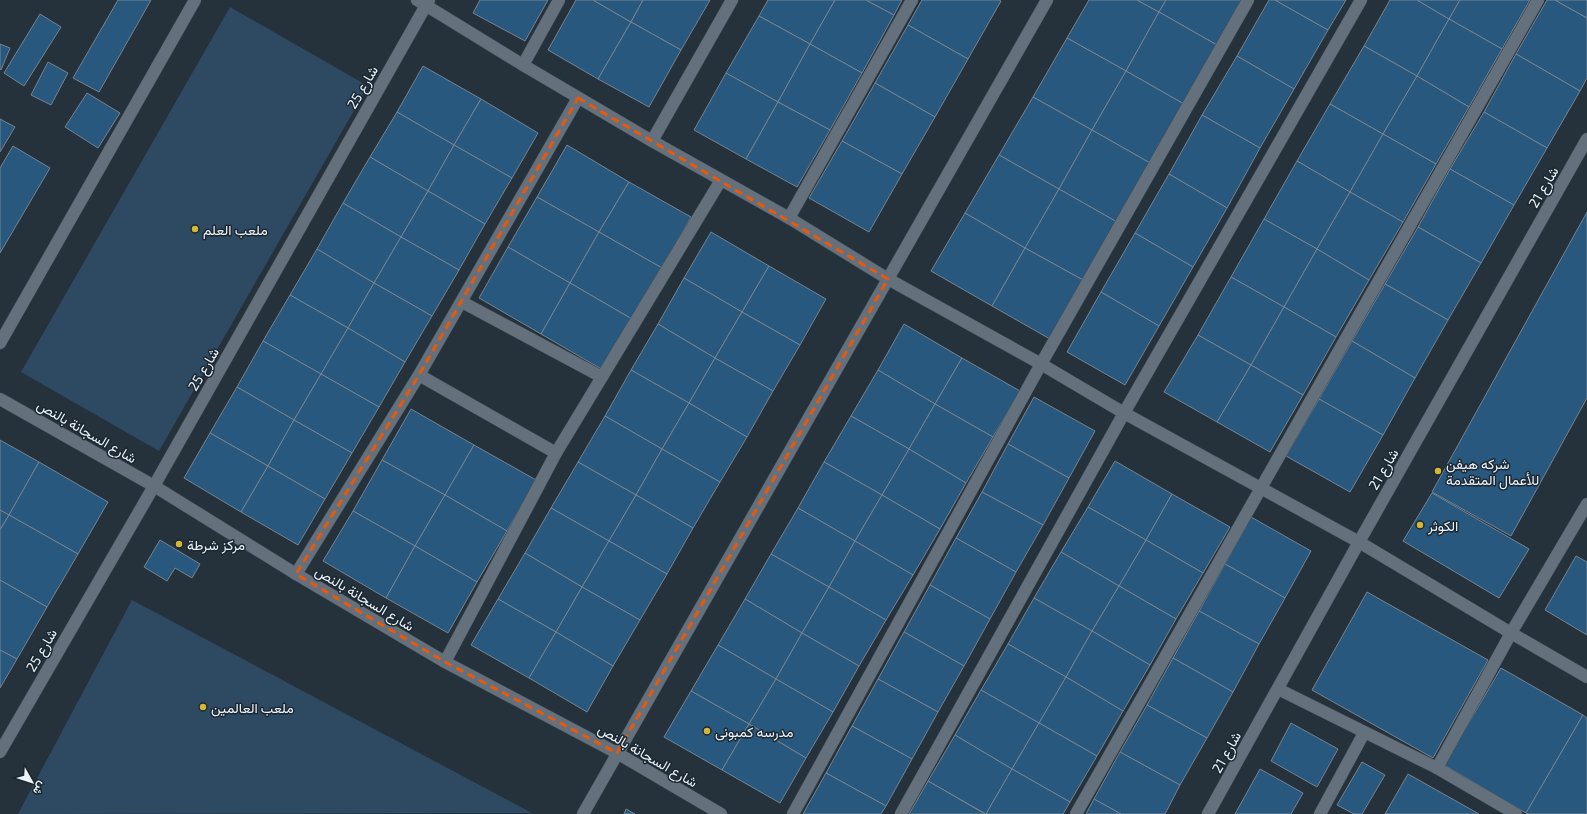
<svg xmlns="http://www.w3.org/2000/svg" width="1587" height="814" viewBox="0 0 1587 814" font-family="'Exo 2',Vazirmatn,sans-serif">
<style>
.green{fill:#2e4a63}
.building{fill:#29587f;stroke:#768491}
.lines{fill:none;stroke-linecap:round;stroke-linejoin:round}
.minor-casing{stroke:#434d56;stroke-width:13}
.minor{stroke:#64717d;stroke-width:12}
.marked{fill:none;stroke:#e8590c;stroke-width:3;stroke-dasharray:8 5;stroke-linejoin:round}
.poi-dot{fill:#d2b635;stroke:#1b2731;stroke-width:1.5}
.labels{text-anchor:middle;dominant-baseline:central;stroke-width:3;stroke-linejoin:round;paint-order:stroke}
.street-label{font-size:14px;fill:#ecf4fb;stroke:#1b2731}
.poi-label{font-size:14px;fill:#ecf4fb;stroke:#1b2731;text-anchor:start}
</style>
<rect width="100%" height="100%" fill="#25313b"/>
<g class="green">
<path d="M230,7L368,86L159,451L21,372Z"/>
<path d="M132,600L532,813L18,814Z"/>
</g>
<g class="building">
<path d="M118,0H151L99,92L73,78Z"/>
<path d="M480,0H548L525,41L473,13Z"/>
<path d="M576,0H593L631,22L598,79L548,50Z"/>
<path d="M593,0H643L631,22Z"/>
<path d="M643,0H710L681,50L631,22Z"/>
<path d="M768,0H835L810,44L759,16Z"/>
<path d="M835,0H866L894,15L862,73L810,44Z"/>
<path d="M866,0H902L894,15Z"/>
<path d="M922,0H999L1001,1L968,59L908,25Z"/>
<path d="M1089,0H1137L1159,12L1126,71L1067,38Z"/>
<path d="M1137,0H1166L1159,12Z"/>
<path d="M1166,0H1243L1217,45L1159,12Z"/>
<path d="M1269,0H1275L1328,30L1294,89L1237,56Z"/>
<path d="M1275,0H1346L1328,30Z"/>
<path d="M1390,0H1417L1449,19L1417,76L1364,46Z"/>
<path d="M1417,0H1460L1449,19Z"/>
<path d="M1460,0H1530L1502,49L1449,19Z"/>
<path d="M1547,0H1555L1587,18V78L1580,91L1516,54Z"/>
<path d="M1555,0H1587V18Z"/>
<path d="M1159,12L1217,45L1184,104L1126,71Z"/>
<path d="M40,14L61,27L24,86L4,73Z"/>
<path d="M759,16L810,44L778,102L726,73Z"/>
<path d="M1449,19L1502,49L1469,107L1417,76Z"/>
<path d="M631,22L681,50L649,107L598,79Z"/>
<path d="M908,25L968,59L935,117L875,83Z"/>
<path d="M1067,38L1126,71L1092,130L1033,97Z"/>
<path d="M0,44L10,48L1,70L0,69Z"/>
<path d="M810,44L862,73L830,130L778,102Z"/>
<path d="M1364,46L1417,76L1383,134L1330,104Z"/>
<path d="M1516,54L1580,91L1547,148L1484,112Z"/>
<path d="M1237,56L1294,89L1260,148L1202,115Z"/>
<path d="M48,62L68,73L51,105L31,95Z"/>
<path d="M423,66L481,99L454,145L397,112Z"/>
<path d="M1126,71L1184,104L1150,163L1092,130Z"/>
<path d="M726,73L778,102L746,159L694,130Z"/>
<path d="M1417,76L1469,107L1436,164L1383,134Z"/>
<path d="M875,83L935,117L902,174L842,141Z"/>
<path d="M87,93L120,113L98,148L65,127Z"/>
<path d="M1033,97L1092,130L1059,189L999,155Z"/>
<path d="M481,99L538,133L512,178L454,145Z"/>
<path d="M778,102L830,130L797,187L746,159Z"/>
<path d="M1330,104L1383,134L1350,192L1297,161Z"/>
<path d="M397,112L454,145L428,191L370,157Z"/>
<path d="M1484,112L1547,148L1514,205L1450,169Z"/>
<path d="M1202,115L1260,148L1227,208L1169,174Z"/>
<path d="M0,119L15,127L0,152Z"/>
<path d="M1092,130L1150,163L1117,222L1059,189Z"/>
<path d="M1383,134L1436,164L1403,222L1350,192Z"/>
<path d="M842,141L902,174L869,232L809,198Z"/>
<path d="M454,145L512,178L485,224L428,191Z"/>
<path d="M567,145L629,182L599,232L537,197Z"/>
<path d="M13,146L50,168L0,253V168Z"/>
<path d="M999,155L1059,189L1025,248L965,213Z"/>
<path d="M370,157L428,191L401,237L343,203Z"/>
<path d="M1297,161L1350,192L1317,249L1264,219Z"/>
<path d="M1450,169L1514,205L1481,263L1418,227Z"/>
<path d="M1169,174L1227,208L1193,267L1135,233Z"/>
<path d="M629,182L691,217L662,268L599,232Z"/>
<path d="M1059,189L1117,222L1083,280L1025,248Z"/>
<path d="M428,191L485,224L459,270L401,237Z"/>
<path d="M1350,192L1403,222L1369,280L1317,249Z"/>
<path d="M537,197L599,232L570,283L508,247Z"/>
<path d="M343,203L401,237L374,283L317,249Z"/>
<path d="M1587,212V398L1511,536L1432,492Z"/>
<path d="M965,213L1025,248L992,306L931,271Z"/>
<path d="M1264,219L1317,249L1284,307L1231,277Z"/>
<path d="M1418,227L1481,263L1448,320L1385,284Z"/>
<path d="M599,232L662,268L632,319L570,283Z"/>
<path d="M711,232L769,266L742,312L684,278Z"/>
<path d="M1135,233L1193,267L1159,326L1101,292Z"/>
<path d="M401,237L459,270L432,316L374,283Z"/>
<path d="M508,247L570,283L541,334L479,298Z"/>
<path d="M1025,248L1083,280L1050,339L992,306Z"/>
<path d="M317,249L374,283L348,328L290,295Z"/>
<path d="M1317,249L1369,280L1336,337L1284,307Z"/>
<path d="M769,266L826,299L800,345L742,312Z"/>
<path d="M1231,277L1284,307L1251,365L1198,335Z"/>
<path d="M684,278L742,312L715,358L658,324Z"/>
<path d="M374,283L432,316L405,362L348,328Z"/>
<path d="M570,283L632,319L603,370L541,334Z"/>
<path d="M1385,284L1448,320L1415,378L1352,341Z"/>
<path d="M1101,292L1159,326L1125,385L1067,352Z"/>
<path d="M290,295L348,328L321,374L263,341Z"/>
<path d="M1284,307L1336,337L1303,395L1251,365Z"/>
<path d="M742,312L800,345L773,391L715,358Z"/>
<path d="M658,324L715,358L689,403L631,370Z"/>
<path d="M904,324L962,358L935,404L878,370Z"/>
<path d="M348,328L405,362L379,407L321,374Z"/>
<path d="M1198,335L1251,365L1217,422L1164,392Z"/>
<path d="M263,341L321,374L294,420L237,387Z"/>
<path d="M1352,341L1415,378L1383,435L1319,399Z"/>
<path d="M715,358L773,391L747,437L689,403Z"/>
<path d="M962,358L1020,391L993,437L935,404Z"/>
<path d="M1251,365L1303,395L1270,452L1217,422Z"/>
<path d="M631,370L689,403L662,449L605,416Z"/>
<path d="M878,370L935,404L909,449L851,416Z"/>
<path d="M321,374L379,407L352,453L294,420Z"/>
<path d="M237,387L294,420L268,466L210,433Z"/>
<path d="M1034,397L1095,431L1069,478L1008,444Z"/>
<path d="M1319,399L1383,435L1350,492L1286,456Z"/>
<path d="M689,403L747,437L720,482L662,449Z"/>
<path d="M935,404L993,437L966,483L909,449Z"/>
<path d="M411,409L474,445L445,495L382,460Z"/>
<path d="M605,416L662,449L636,495L578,462Z"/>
<path d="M851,416L909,449L882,495L824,462Z"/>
<path d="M294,420L352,453L325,499L268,466Z"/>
<path d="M210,433L268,466L241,512L184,478Z"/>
<path d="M0,440L39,462L9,515L0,510Z"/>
<path d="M1008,444L1069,478L1043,525L982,492Z"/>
<path d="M474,445L536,480L507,531L445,495Z"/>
<path d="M662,449L720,482L693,528L636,495Z"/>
<path d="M909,449L966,483L940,529L882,495Z"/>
<path d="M382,460L445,495L415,546L353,511Z"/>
<path d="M1115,461L1172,494L1146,540L1088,507Z"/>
<path d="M39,462L108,502L78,554L9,515Z"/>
<path d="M578,462L636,495L609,541L551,508Z"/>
<path d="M824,462L882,495L855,541L798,508Z"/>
<path d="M268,466L325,499L298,545L241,512Z"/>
<path d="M982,492L1043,525L1016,572L956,538Z"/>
<path d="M1432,493L1529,549L1499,598L1403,541Z"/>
<path d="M1172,494L1230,527L1203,573L1146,540Z"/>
<path d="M445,495L507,531L477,582L415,546Z"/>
<path d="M636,495L693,528L667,574L609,541Z"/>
<path d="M882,495L940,529L913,575L855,541Z"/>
<path d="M1088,507L1146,540L1119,586L1061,552Z"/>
<path d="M551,508L609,541L582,587L525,553Z"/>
<path d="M798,508L855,541L829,587L771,554Z"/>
<path d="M0,510L9,515L0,530Z"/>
<path d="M353,511L415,546L386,598L323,561Z"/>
<path d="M9,515L78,554L47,607L0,580V530Z"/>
<path d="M1251,517L1311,551L1285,598L1225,564Z"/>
<path d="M956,538L1016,572L990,619L930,585Z"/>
<path d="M160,540L200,564L192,578L175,568L167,581L144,567Z"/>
<path d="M1146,540L1203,573L1176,619L1119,586Z"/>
<path d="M609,541L667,574L640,620L582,587Z"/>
<path d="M855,541L913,575L886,620L829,587Z"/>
<path d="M415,546L477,582L448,633L386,598Z"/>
<path d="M1061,552L1119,586L1092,631L1034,598Z"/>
<path d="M525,553L582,587L556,632L498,599Z"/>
<path d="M771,554L829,587L802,633L745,599Z"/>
<path d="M1576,556L1587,562V635L1545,610Z"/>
<path d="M1225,564L1285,598L1259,644L1199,611Z"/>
<path d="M0,580L47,607L17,659L0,650Z"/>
<path d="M930,585L990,619L964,666L904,632Z"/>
<path d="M1119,586L1176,619L1150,665L1092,631Z"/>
<path d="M582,587L640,620L613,666L556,632Z"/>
<path d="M829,587L886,620L859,666L802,633Z"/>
<path d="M1367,592L1488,660L1433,758L1312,690Z"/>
<path d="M1034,598L1092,631L1066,677L1008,644Z"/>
<path d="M498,599L556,632L529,678L471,645Z"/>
<path d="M745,599L802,633L776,679L718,645Z"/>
<path d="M1199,611L1259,644L1233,692L1173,658Z"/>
<path d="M1092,631L1150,665L1123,711L1066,677Z"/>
<path d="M556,632L613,666L587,712L529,678Z"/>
<path d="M904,632L964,666L938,712L878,679Z"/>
<path d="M802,633L859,666L833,712L776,679Z"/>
<path d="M1008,644L1066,677L1039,723L981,690Z"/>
<path d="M718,645L776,679L749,724L691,691Z"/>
<path d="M0,650L17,659L0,688Z"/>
<path d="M1173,658L1233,692L1207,738L1147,705Z"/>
<path d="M1501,668L1583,715L1526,813L1444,765Z"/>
<path d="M1066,677L1123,711L1097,756L1039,723Z"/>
<path d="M776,679L833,712L806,758L749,724Z"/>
<path d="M878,679L938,712L912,759L852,726Z"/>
<path d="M981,690L1039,723L1012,769L955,735Z"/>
<path d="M691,691L749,724L722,770L664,737Z"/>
<path d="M1147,705L1207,738L1180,785L1120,752Z"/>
<path d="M1583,715L1587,718V814H1527L1526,813Z"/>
<path d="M1039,723L1097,756L1070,802L1012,769Z"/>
<path d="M1291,723L1338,749L1317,787L1271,761Z"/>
<path d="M749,724L806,758L780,803L722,770Z"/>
<path d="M852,726L912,759L886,806L826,773Z"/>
<path d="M955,735L1012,769L986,814L928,781Z"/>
<path d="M1120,752L1180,785L1165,814H1121L1094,799Z"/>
<path d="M1362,762L1385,775L1362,814H1354L1337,805Z"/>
<path d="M1012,769L1070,802L1063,814H986Z"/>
<path d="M1260,769L1303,793L1291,814H1235Z"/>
<path d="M826,773L886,806L881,814H803Z"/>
<path d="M1408,774L1479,814H1385Z"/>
<path d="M928,781L985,814H909Z"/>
<path d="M1094,799L1121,814H1086Z"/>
<path d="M626,809L635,814H624Z"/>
</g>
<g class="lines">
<g class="minor-casing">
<g id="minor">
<path d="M417,0L523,65L652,141L789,218L888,279L1041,364L1124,413L1359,542L1511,633L1587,677"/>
<path d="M523,65L559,0"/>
<path d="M652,141L732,0"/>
<path d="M789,218L912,0"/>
<path d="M462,302L602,377"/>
<path d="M0,343L195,0"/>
<path d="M419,375L556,453"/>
<path d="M0,399L154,486L296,574L445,662L617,753L721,814"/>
<path d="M296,574L419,375L578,98"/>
<path d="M445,662L556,453L721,180"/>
<path d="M1278,689L1437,768L1516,814"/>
<path d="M0,752L154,486L429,0"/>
<path d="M1437,768L1511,633L1587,504"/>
<path d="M583,814L1047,0"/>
<path d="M793,814L1041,364L1248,0"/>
<path d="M901,814L1124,413L1361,0"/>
<path d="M1076,814L1538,0"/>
<path d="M1208,814L1359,542L1587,139"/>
<path d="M1320,814L1364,733"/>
</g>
</g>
<use href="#minor" class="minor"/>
</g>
<path class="marked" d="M578,98L888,279L617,753L445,662L296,574L419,375Z"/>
<g class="poi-dot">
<circle cx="195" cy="229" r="4"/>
<circle cx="1438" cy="471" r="4"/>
<circle cx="1420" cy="525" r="4"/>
<circle cx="179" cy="544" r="4"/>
<circle cx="203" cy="707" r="4"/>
<circle cx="707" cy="731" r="4"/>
</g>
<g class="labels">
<g class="street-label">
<text transform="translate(362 87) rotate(-60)">شارع 25</text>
<text transform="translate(1543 187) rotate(-60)">شارع 21</text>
<text transform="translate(203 369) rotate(-60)">شارع 25</text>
<text transform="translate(87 431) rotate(30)">شارع السجانة بالنص</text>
<text transform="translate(1383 469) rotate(-60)">شارع 21</text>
<text transform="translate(365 598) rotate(31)">شارع السجانة بالنص</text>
<text transform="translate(41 650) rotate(-60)">شارع 25</text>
<text transform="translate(1226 752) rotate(-61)">شارع 21</text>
<text transform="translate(648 755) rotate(30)">شارع السجانة بالنص</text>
</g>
<g class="poi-label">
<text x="203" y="229">ملعب العلم</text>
<text x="1446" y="463">شركه هيفن<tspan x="1446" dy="16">للأعمال المتقدمة</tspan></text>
<text x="1428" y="525">الكوثر</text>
<text x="187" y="544">مركز شرطة</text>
<text x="211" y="707">ملعب العالمين</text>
<text x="715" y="731">مدرسه كمبونى</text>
</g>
</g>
<g transform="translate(32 782) rotate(129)" stroke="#1b2731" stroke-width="3" paint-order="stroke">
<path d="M0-3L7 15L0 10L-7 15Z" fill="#ecf4fb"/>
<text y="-6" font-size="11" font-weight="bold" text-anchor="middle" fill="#ecf4fb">ش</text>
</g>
</svg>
